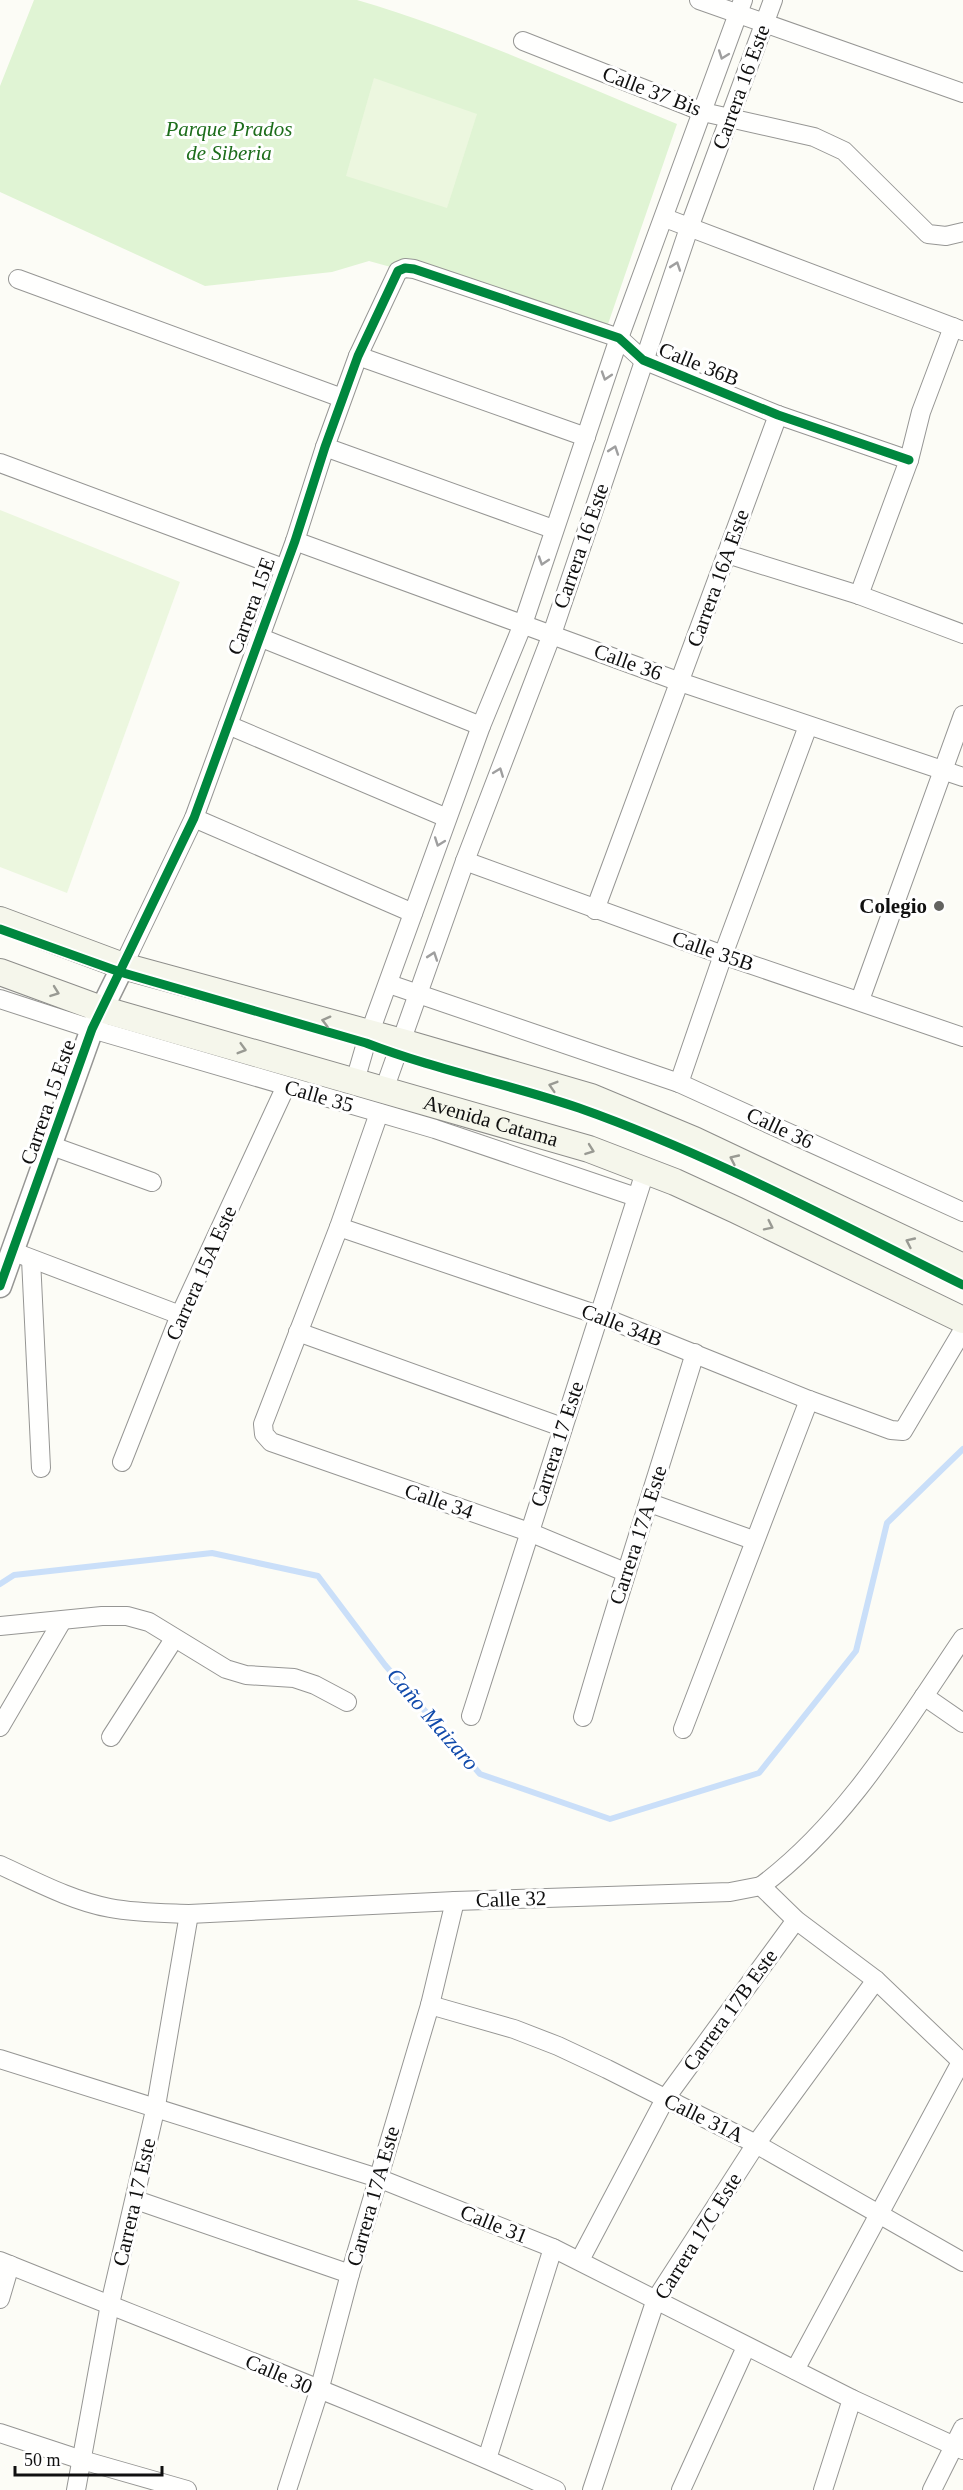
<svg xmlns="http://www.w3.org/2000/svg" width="963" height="2490" viewBox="0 0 963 2490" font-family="'Times New Roman',serif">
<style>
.green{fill:#e0f4d4}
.pitch{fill:#ecf7df}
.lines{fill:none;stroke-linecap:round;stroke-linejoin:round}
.stream{stroke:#cadff9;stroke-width:6}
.minor-casing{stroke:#969694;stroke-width:20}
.tertiary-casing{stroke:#969694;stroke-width:25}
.secondary-casing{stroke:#8d8d8a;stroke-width:28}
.minor{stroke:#fffffe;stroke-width:18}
.tertiary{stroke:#fffffe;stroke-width:22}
.secondary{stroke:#f5f6eb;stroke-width:26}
.cycleway-casing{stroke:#fff;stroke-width:13}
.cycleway{stroke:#00873e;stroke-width:9}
.oneway{stroke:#9f9f9f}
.oneway2{stroke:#999a93}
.poi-dot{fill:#636360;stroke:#fff;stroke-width:2}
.labels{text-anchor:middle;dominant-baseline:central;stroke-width:6;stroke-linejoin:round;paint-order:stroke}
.street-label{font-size:21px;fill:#101010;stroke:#fff}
.park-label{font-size:21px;font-style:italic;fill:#1d6d1b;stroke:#fff}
.poi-label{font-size:21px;font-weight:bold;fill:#101010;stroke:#fff;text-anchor:end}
.water-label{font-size:22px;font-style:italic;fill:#104aab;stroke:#fff}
</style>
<rect width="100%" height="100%" fill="#fcfcf6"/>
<path class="green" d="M34,0H357C466,32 571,81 677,124L607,327L369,261L332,272L205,286L0,192V86Z"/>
<g class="pitch">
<path d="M374,78L477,114L447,208L346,176Z"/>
<path d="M0,510L180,582L67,893L0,867Z"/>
</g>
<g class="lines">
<path class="stream" d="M0,1584L14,1575L212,1553L318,1576L385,1665L480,1774L610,1819L759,1773L856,1651L887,1523L963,1449"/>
<g class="minor-casing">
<g id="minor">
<path d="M699,0L963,93"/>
<path d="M523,41L703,112L814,137L844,151L928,234L946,236L963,232"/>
<path d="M665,218L963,331"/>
<path d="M18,279L342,398"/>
<path d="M358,356L586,437"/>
<path d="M325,447L553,529"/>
<path d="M0,463L283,568"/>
<path d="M295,541L680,682L963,777"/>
<path d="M727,554L859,595L963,634"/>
<path d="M859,595L909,460L921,412L953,327"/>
<path d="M259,637L481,726"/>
<path d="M228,725L447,818"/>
<path d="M194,818L413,913"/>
<path d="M465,861L723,955L963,1037"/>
<path d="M595,910L778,415"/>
<path d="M123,966L194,818L295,541L325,447L358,356L398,271L405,268L414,269L619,338L643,360L778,415L909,460"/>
<path d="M389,984L679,1083L963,1212"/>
<path d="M0,999L92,1029L435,1129L636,1197"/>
<path d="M860,1000L963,715"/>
<path d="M355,1081L366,1043L481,726L523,624L619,338L743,0"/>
<path d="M679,1083L723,955L808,726"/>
<path d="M384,1090L465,861L552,634L689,228L773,0"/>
<path d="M379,1113L339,1227L263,1424L264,1434L271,1442L529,1532L625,1572"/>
<path d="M52,1146L152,1182"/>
<path d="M339,1227L598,1315L809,1400L891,1430L903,1431L963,1330"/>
<path d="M22,1255L180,1315"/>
<path d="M31,1259L41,1468"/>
<path d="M298,1332L562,1427"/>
<path d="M122,1462L180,1315L286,1086"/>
<path d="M650,1503L753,1540"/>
<path d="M0,1626L102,1616H127L149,1622L226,1669L246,1675L294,1678L315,1685L347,1702"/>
<path d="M924,1696L963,1723"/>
<path d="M471,1716L645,1172"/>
<path d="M583,1717C618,1595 658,1474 695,1353"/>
<path d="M0,1727L62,1621"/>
<path d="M683,1729L809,1400"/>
<path d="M111,1737L174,1639"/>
<path d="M0,1865C35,1881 72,1901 110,1908C136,1913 163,1913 189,1914L455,1901L730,1892L761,1886L796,1920L876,1980L963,2063"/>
<path d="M761,1886C846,1823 904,1725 963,1638"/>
<path d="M430,2005L514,2029L558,2046L607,2069L756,2144L963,2262"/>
<path d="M0,2059L378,2178L553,2248L852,2399L963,2450"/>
<path d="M136,2200L350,2274"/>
<path d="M580,2260L665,2099L796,1920"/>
<path d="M0,2261C186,2336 374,2408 556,2490"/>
<path d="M0,2299L10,2265"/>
<path d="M795,2370L961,2062"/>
<path d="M0,2433L82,2460L187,2490"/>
<path d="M487,2459L553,2248"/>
<path d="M76,2490L110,2304L156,2106L189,1914"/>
<path d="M287,2490L319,2391L350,2274L430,2005L455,1901"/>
<path d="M592,2490L656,2299L756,2144L876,1980"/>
<path d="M681,2490L746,2347"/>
<path d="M823,2490L852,2399"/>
<path d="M932,2490L963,2428"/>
</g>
</g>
<g class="tertiary-casing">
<path id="tertiary" d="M0,1286L92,1029L123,966"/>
</g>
<g class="secondary-casing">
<g id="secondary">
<path d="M0,920L123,966L402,1042L591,1097L694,1140L963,1267"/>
<path id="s1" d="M0,972L101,1009L589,1149L675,1182L736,1210L963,1320"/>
</g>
</g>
<use href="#minor" class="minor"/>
<use href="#tertiary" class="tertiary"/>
<use href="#secondary" class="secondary"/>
<g class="cycleway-casing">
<g id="cycleway">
<path d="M0,929L120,972L366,1043C436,1070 509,1084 579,1108C712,1155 837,1223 963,1285"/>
<path d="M0,1286L92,1029L194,818L295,541L325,447L358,356L398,271L405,268L414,269L619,338L643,360L778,415L909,460"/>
</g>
</g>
<use href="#cycleway" class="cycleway"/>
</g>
<defs><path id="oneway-chevron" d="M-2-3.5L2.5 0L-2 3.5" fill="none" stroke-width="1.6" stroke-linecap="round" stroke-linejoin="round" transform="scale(1.5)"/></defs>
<g class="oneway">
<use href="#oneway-chevron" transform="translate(723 55) rotate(110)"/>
<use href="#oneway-chevron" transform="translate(676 266) rotate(-71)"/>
<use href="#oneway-chevron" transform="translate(606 376) rotate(108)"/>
<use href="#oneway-chevron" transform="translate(614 450) rotate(-71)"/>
<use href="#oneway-chevron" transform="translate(543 561) rotate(108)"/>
<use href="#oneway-chevron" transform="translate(499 772) rotate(-69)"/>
<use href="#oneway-chevron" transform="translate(439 842) rotate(110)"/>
<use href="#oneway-chevron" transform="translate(433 956) rotate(-71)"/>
</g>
<g class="oneway2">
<use href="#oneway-chevron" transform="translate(55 992) rotate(20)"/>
<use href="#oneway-chevron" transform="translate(326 1021) rotate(-165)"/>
<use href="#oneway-chevron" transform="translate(242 1049) rotate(16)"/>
<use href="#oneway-chevron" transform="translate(553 1086) rotate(-163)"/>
<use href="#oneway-chevron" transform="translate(590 1150) rotate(20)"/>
<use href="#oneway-chevron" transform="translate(734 1159) rotate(-155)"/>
<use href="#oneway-chevron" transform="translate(769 1226) rotate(26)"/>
<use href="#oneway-chevron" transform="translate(910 1242) rotate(-155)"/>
</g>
<circle class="poi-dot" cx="939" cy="906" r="6"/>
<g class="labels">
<g class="street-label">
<text transform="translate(741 87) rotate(-70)">Carrera 16 Este</text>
<text transform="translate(652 91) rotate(21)">Calle 37 Bis</text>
<text transform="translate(699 364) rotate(22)">Calle 36B</text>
<text transform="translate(581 546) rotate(-71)">Carrera 16 Este</text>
<text transform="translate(718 578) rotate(-70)">Carrera 16A Este</text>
<text transform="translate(251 606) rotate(-70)">Carrera 15E</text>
<text transform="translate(628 662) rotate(20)">Calle 36</text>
<text transform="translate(713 951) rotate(19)">Calle 35B</text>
<text transform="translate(319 1096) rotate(16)">Calle 35</text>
<text transform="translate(48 1102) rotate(-71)">Carrera 15 Este</text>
<text stroke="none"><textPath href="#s1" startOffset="513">Avenida Catama</textPath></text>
<text transform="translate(780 1128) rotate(25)">Calle 36</text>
<text transform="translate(201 1273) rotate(-66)">Carrera 15A Este</text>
<text transform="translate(622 1325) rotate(21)">Calle 34B</text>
<text transform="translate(557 1444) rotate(-72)">Carrera 17 Este</text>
<text transform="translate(439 1501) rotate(19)">Calle 34</text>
<text transform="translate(638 1535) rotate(-72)">Carrera 17A Este</text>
<text transform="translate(511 1899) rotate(-2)">Calle 32</text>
<text transform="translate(730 2010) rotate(-54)">Carrera 17B Este</text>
<text transform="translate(704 2118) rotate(26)">Calle 31A</text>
<text transform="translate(373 2196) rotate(-74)">Carrera 17A Este</text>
<text transform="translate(134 2202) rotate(-77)">Carrera 17 Este</text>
<text transform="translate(494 2224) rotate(22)">Calle 31</text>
<text transform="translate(698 2236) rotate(-58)">Carrera 17C Este</text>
<text transform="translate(279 2374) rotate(23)">Calle 30</text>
</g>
<g class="park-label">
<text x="229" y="129">Parque Prados<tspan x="229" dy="24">de Siberia</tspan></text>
</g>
<g class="poi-label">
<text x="927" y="906">Colegio</text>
</g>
<g class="water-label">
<text transform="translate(433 1719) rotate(49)">Caño Maizaro</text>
</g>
</g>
<path d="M15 2466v9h147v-9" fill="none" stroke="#101010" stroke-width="3"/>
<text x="24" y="2466" font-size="18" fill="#101010" stroke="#ffffff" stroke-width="4.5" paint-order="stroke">50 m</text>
</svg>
